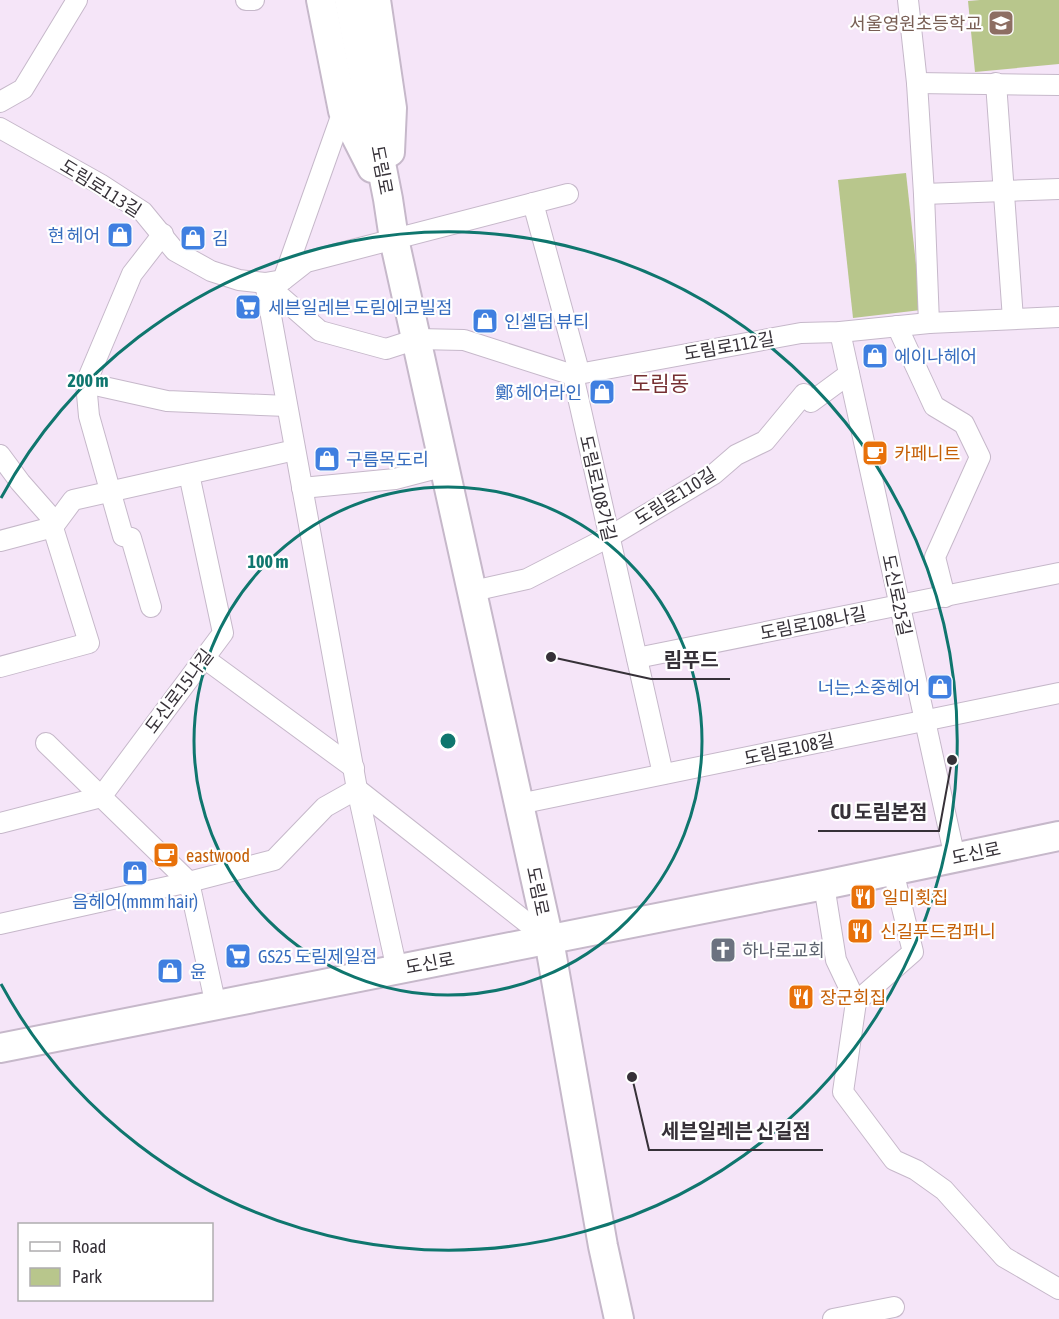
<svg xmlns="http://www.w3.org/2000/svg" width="1059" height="1319" viewBox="0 0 1059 1319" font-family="'Asap Condensed','Noto Sans KR',sans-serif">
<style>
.green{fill:#b8c68c}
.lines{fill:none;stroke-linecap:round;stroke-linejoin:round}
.street-casing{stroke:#c6b8ca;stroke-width:22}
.secondary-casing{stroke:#c6b8ca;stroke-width:32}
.street{stroke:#fff;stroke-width:20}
.secondary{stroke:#fff;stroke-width:28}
.ring{fill:none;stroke:#0f766e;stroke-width:3}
.labels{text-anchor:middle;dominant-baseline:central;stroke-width:4.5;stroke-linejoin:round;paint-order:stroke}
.education-label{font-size:18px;fill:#785e54;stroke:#fff;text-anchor:end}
.street-label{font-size:18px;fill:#363138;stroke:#fff}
.shop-label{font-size:18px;fill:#366cbe;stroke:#fff;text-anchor:start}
.food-label{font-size:18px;fill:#c56008;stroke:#fff;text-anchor:start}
.worship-label{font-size:18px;fill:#5b616d;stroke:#fff;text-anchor:start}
.quarter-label{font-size:21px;fill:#762f32;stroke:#fff}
.centre{fill:#0f766e;stroke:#fff;stroke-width:3}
.ring-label{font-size:18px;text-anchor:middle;font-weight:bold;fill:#0f766e;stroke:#fff;stroke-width:4.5;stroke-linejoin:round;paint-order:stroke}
.leader{fill:none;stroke:#363138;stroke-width:2}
.callout-dot{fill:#363138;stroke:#fff;stroke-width:2}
.callout-label{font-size:20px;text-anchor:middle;font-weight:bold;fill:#363138;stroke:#fff;stroke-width:4.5;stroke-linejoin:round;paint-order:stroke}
</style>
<rect width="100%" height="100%" fill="#f5e5f8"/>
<g class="green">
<path d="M980,0H1059V64L975,72L968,1Z"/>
<path d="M906,173L921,310L853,318L838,180Z"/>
</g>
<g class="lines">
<g class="street-casing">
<g id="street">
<path d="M246,0H254"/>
<path d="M908,0L917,83L924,194L929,323"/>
<path d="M917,83L1059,85"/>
<path d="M996,83L1013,319"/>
<path d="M0,102L23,89L77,0"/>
<path d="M0,128L100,184L143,212L175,251L211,271L239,280L265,283L283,280L306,262L568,194"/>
<path d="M924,194L1059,189"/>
<path d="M533,203L577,364L573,375L663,774"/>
<path d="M283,280L343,111"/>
<path d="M265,283L320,331L386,349L417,339L464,340L573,375L801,333L840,332L929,323L1059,317"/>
<path d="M265,283L357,789L397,970"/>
<path d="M897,326L934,406L964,424L980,457L935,557L945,597"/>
<path d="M840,332L955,858"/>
<path d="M86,383L167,401L287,406"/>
<path d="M0,455L20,482L49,515L89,643L0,667"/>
<path d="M302,488L395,479L445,466"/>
<path d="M0,541L53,527L73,500L295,450"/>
<path d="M473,591L527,579L609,537L714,474L736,455L765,441L804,394L811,402L849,374"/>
<path d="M151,607L131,538L123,536L89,416L86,383L132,274L163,234"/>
<path d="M204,658L354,768"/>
<path d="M637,658L1059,573"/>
<path d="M46,743L189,882L216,1006"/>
<path d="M519,804L1059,693"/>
<path d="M0,823L101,797L223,633L189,474"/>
<path d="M824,885L836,960L856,1002"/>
<path d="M0,924L189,882L274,860L325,807L357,789L549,940"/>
<path d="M856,1002L843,1092L894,1160L916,1170L944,1190L1004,1257L1059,1289"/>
<path d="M856,1002L913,952L893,871"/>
<path d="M833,1319L894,1307"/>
</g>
</g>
<g class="secondary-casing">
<g id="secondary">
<path d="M321,0L343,111L372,168"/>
<path d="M349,0L388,199L394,239L549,940L603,1246L619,1319"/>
<path d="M376,0L392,108L390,152"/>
<path d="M0,1048L824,885L1059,836"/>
</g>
</g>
<use href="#street" class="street"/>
<use href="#secondary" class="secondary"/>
</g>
<g class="ring">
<circle cx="448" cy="741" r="254"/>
<path d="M1 498A509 509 0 1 1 1 984"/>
</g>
<defs>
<g id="school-square" transform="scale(1.35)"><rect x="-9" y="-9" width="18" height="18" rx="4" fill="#8d6e63" stroke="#fff"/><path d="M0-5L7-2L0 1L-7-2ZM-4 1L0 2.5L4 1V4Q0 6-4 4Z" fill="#fff"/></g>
<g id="shop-square" transform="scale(1.35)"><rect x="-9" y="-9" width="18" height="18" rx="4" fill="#3f7fe0" stroke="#fff"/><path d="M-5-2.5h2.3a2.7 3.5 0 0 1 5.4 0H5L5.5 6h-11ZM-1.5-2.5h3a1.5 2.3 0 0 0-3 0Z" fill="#fff"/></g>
<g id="supermarket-square" transform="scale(1.35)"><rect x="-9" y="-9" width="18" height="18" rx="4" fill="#3f7fe0" stroke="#fff"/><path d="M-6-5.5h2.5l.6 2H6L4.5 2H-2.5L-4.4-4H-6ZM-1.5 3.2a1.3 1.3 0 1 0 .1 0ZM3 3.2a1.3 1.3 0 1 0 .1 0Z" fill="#fff"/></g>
<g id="cafe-square" transform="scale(1.35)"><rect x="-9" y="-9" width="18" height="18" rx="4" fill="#e8710a" stroke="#fff"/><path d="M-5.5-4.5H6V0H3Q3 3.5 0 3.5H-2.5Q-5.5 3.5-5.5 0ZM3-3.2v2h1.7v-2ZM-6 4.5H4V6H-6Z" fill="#fff"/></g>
<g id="restaurant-square" transform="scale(1.35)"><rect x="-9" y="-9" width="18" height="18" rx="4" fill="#e8710a" stroke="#fff"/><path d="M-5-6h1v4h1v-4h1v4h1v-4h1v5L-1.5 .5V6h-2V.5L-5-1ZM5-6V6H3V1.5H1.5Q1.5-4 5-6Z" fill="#fff"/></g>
<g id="church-square" transform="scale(1.35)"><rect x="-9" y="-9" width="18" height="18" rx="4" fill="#6b7280" stroke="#fff"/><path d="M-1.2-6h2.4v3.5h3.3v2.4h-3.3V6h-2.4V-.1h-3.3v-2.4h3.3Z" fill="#fff"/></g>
</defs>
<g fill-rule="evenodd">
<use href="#school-square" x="1001" y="23"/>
<use href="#shop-square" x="120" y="235"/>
<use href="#shop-square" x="193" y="238"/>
<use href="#supermarket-square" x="248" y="307"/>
<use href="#shop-square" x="485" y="321"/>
<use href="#shop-square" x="875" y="356"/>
<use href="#shop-square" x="602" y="392"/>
<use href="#cafe-square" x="875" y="453"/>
<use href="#shop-square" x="327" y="459"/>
<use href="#shop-square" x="940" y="687"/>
<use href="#cafe-square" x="166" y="855"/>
<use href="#shop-square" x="135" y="873"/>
<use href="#restaurant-square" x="863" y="897"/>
<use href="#restaurant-square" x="860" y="931"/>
<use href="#church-square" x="723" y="950"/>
<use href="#supermarket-square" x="238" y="956"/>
<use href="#shop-square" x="170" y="971"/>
<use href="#restaurant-square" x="801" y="997"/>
</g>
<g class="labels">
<g class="education-label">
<text x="982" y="23">서울영원초등학교</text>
</g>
<g class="street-label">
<text transform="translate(382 170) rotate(79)">도림로</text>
<text transform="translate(101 188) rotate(32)">도림로113길</text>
<text transform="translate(729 346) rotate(-10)">도림로112길</text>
<text transform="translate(598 488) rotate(77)">도림로108가길</text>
<text transform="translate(675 496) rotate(-32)">도림로110길</text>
<text transform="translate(897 595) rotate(78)">도신로25길</text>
<text transform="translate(813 623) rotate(-11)">도림로108나길</text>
<text transform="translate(179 691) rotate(-53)">도신로15나길</text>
<text transform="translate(789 749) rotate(-12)">도림로108길</text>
<text transform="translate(976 853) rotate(-12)">도신로</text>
<text transform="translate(538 891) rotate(78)">도림로</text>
<text transform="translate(430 963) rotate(-11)">도신로</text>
</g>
<g class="shop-label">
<text x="100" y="235" text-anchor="end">현 헤어</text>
<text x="212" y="238">김</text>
<text x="268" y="307">세븐일레븐 도림에코빌점</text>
<text x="504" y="321">인셀덤 뷰티</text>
<text x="894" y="356">에이나헤어</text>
<text x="582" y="392" text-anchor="end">鄭 헤어라인</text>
<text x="346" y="459">구름목도리</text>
<text x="920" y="687" text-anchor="end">너는,소중헤어</text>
<text x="135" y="901" text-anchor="middle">음헤어(mmm hair)</text>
<text x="258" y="956">GS25 도림제일점</text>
<text x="190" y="971">윤</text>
</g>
<g class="food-label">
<text x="894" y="453">카페니트</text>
<text x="186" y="855">eastwood</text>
<text x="882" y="897">일미횟집</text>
<text x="880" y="931">신길푸드컴퍼니</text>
<text x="820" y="997">장군회집</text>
</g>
<g class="worship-label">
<text x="742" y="950">하나로교회</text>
</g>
<g class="quarter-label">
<text x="660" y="383">도림동</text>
</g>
</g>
<circle cx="448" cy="741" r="9" class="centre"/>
<g class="ring-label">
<text x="88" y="387">200 m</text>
<text x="268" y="568">100 m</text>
</g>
<path class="leader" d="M551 657L651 679H730M952 760L939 831H818M632 1077L649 1150H823"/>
<g class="callout-dot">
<circle cx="551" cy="657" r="6"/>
<circle cx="952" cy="760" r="6"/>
<circle cx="632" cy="1077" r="6"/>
</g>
<g class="callout-label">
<text x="691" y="667">림푸드</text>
<text x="879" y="819">CU 도림본점</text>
<text x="736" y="1138">세븐일레븐 신길점</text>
</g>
<rect x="18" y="1223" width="195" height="78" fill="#ffffff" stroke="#afadaf" stroke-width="1.5"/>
<rect x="30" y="1242" width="30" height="9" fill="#ffffff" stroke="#afadaf" stroke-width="1.5"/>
<text x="72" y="1253" font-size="18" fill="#363138">Road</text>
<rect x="30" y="1268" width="30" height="18" fill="#b8c68c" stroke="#afadaf" stroke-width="1.5"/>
<text x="72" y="1283" font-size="18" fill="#363138">Park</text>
</svg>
